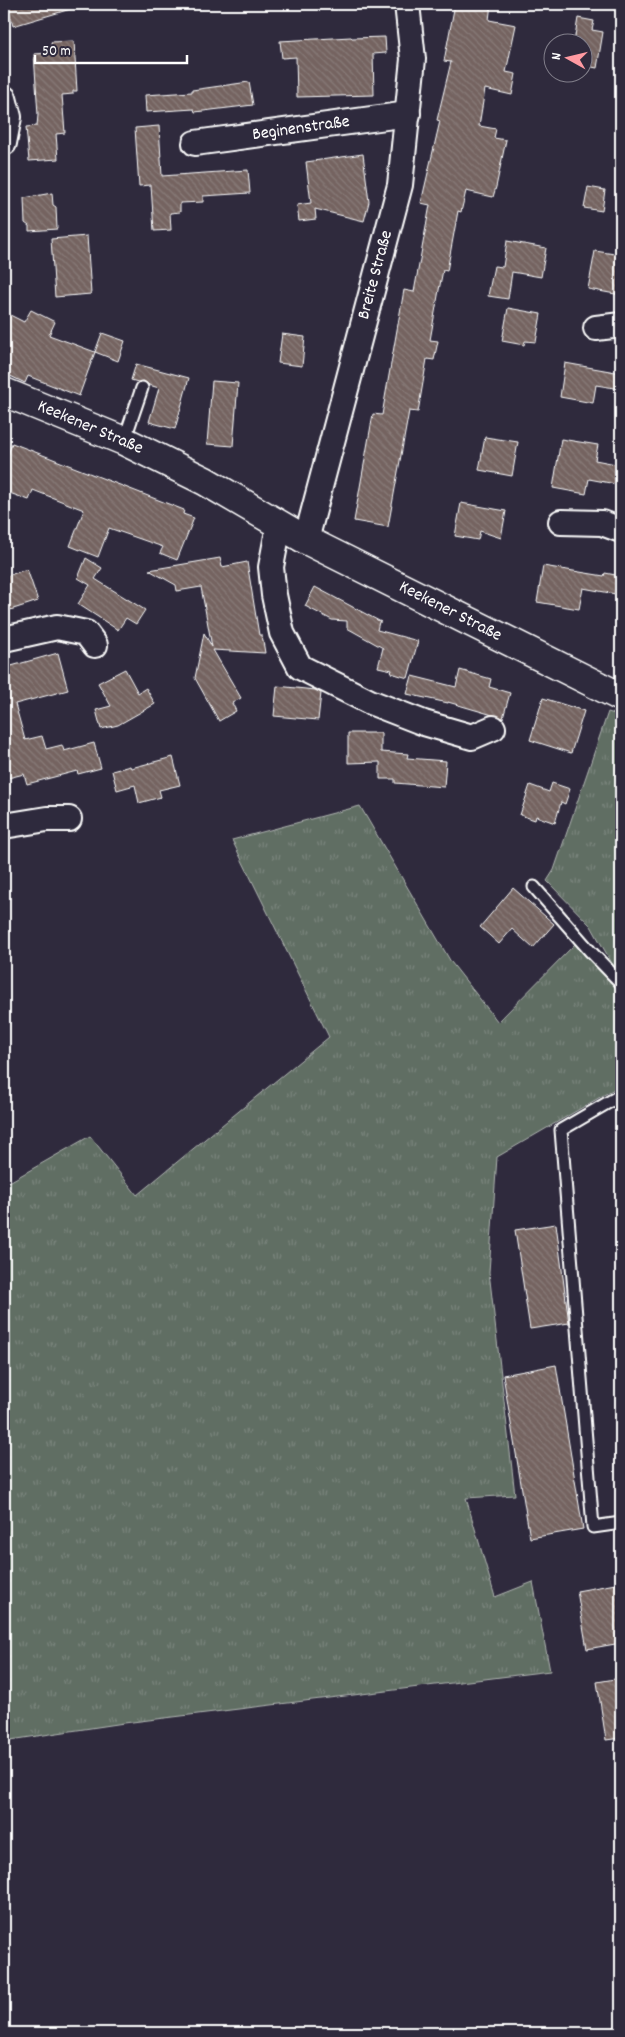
<svg xmlns="http://www.w3.org/2000/svg" width="625" height="2037" viewBox="0 0 625 2037" font-family="Dekko,sans-serif">
<style>
.grass{fill:url(#grass-tufts);stroke:#b0b6b2}
.building{fill:url(#building-back-hatch);stroke:#fff}
.lines{fill:none;stroke-linecap:round;stroke-linejoin:round}
.lane-casing{stroke:#fff;stroke-width:15}
.street-casing{stroke:#fff;stroke-width:28}
.secondary-casing{stroke:#fff;stroke-width:31}
.lane{stroke:#2f2a3d;stroke-width:11}
.street{stroke:#2f2a3d;stroke-width:24}
.secondary{stroke:#2f2a3d;stroke-width:28}
.labels{text-anchor:middle;dominant-baseline:central;stroke-width:4;stroke-linejoin:round;paint-order:stroke}
.street-label{font-size:18px;fill:#fff;stroke:#2f2a3d}
</style>
<defs>
<pattern id="grass-tufts" width="24" height="20" patternUnits="userSpaceOnUse" patternTransform="scale(1.25)"><rect width="24" height="20" fill="#616e64"/><path d="M3 7l-1-3M5 7V3M7 7l1-3M15 17l-1-3M17 17v-4M19 17l1-3" fill="none" stroke="#79847b"/></pattern>
<pattern id="building-back-hatch" width="6" height="6" patternUnits="userSpaceOnUse" patternTransform="scale(1.25)"><rect width="6" height="6" fill="#746461"/><path d="M-1 5l2 2M0 0l6 6M5-1l2 2" fill="none" stroke="#897b79"/></pattern>
</defs>
<rect width="100%" height="100%" fill="#2f2a3d"/>
<filter id="ink" filterUnits="userSpaceOnUse"><feTurbulence type="fractalNoise" baseFrequency=".02" numOctaves="2"/><feDisplacementMap in="SourceGraphic" scale="10" xChannelSelector="R" yChannelSelector="G"/><feConvolveMatrix kernelMatrix="1 2 1 2 8 2 1 2 1" color-interpolation-filters="sRGB"/></filter>
<g filter="url(#ink)">
<g class="grass">
<path d="M608,712L621,716V974L614,967L591,926L547,881L554,870Z"/>
<path d="M360,806L451,962L498,1022L577,942L621,992V1085L497,1157L489,1272L515,1495L466,1498L495,1597L533,1582L550,1671L124,1723L4,1741V1185L90,1136L137,1195L329,1037L232,840Z"/>
</g>
<g class="building">
<path d="M7,4H73L74,8L13,26Z"/>
<path d="M455,4H491L489,20L516,25L506,72L516,74L512,95L485,89L479,126L496,129L494,138L506,140L496,187L493,197L466,191L461,212L458,211L447,271L443,270L439,290L430,340L438,341L434,360L427,359L418,412L409,411L388,527L354,521L373,414L382,415L404,290L414,292L430,205L421,203L440,121L437,120L451,62L444,61Z"/>
<path d="M578,18L594,21L592,30L603,32L597,68L582,65V42H574Z"/>
<path d="M351,37L352,38L385,37L386,53L373,54L374,95L297,97L296,57L282,58L280,41Z"/>
<path d="M74,41L77,91H73V94L62,95L65,133L56,134L58,159L29,161L26,127L37,126L38,115L34,54L52,53L51,42Z"/>
<path d="M249,82L253,105L195,112L194,109L146,112L145,95L192,92V90Z"/>
<path d="M159,126L162,176L248,170L250,193L203,196V202L180,203V212L170,213L171,230L154,231L151,185L139,186L135,128Z"/>
<path d="M363,154L369,202L364,221L315,209L316,219L299,221L297,205L311,203L306,162Z"/>
<path d="M588,187L605,190L602,211L584,208Z"/>
<path d="M52,193L53,205L56,207L57,229L29,231V226L25,223L24,198Z"/>
<path d="M87,236L91,294L55,297L51,239Z"/>
<path d="M507,241L546,248L541,277L512,272L508,299L488,296L494,266L503,267Z"/>
<path d="M595,251L621,255V295L588,289Z"/>
<path d="M508,308L541,314L536,342L525,341L524,345L502,341Z"/>
<path d="M31,310L55,322L49,335L95,352L102,333L125,341L118,361L95,352L79,396L28,376L25,383L4,373V312L24,322Z"/>
<path d="M282,334L305,337L302,366L278,363Z"/>
<path d="M565,363L621,373V389L596,385L593,403L560,397Z"/>
<path d="M136,364L189,378L175,429L149,422L159,388L149,385L144,381L138,382L131,380Z"/>
<path d="M212,381L238,383L233,446L207,444Z"/>
<path d="M485,437L518,442L512,476L479,470Z"/>
<path d="M561,439L598,445L595,460L621,465V485L589,479L586,494L553,488Z"/>
<path d="M12,443L184,510L183,514L194,518L177,560L160,553L163,547L109,528L98,557L70,546L84,510L33,490L29,500L4,491V466Z"/>
<path d="M461,503L506,511L501,538L480,531L478,540L455,536Z"/>
<path d="M86,558L102,568L95,579L145,610L136,624L126,618L118,630L78,604L90,585L78,578Z"/>
<path d="M220,558L222,567L247,562L259,635H262L265,653L213,650L241,698L232,703L236,711L219,721L195,678L204,633L212,647L201,587L177,591L176,585L149,570Z"/>
<path d="M543,566L604,576L605,573L621,576V595L583,588L579,609L537,602Z"/>
<path d="M27,569L38,601L4,612V577Z"/>
<path d="M315,587L381,622H379L377,630L418,641L408,678L391,673L392,670L378,667L383,648L347,628V621L332,620L305,606Z"/>
<path d="M58,653L68,690L15,704L25,740L42,736L46,749L62,745L64,751L94,743L101,768L78,774L77,771L27,784L24,774L4,779V668Z"/>
<path d="M125,669L138,693L146,688L155,704L118,725L101,729L96,710L111,706L98,683Z"/>
<path d="M460,670L491,679L489,687L510,693L503,718L448,702V703L407,694L412,676L456,687Z"/>
<path d="M277,686L315,690L321,693L318,720L274,716Z"/>
<path d="M543,698L584,711L571,753L530,740Z"/>
<path d="M348,733H381V752L408,754L407,758L446,761L444,787L395,783V779H380V762L348,763Z"/>
<path d="M173,757L180,785L159,790L161,797L139,803L135,785L117,790L112,771L130,766L131,768Z"/>
<path d="M552,783L570,789L565,804L561,802L555,823L536,816L535,820L520,815L530,785L549,792Z"/>
<path d="M513,888L554,924L533,948L512,929L499,944L480,927Z"/>
<path d="M556,1224L569,1323L530,1329L515,1230Z"/>
<path d="M556,1365L583,1529L530,1538L503,1375Z"/>
<path d="M621,1583V1643L587,1649L577,1591Z"/>
<path d="M621,1678V1738L606,1740L597,1682Z"/>
</g>
<g class="lines">
<g class="lane-casing">
<g id="lane">
<path d="M124,441L142,388"/>
<path d="M534,887L590,951L621,983"/>
<path d="M621,1095L561,1130L593,1527L621,1523"/>
</g>
</g>
<g class="street-casing">
<g id="street">
<path d="M4,98L9,117L4,143"/>
<path d="M195,143L408,114"/>
<path d="M596,328L621,325"/>
<path d="M561,522L602,523L621,530"/>
<path d="M279,525L271,567L274,595L282,633L300,667L370,702L424,723L472,737L493,728"/>
<path d="M306,540L400,185L413,59L407,4"/>
<path d="M4,639L57,627L86,633L95,645"/>
<path d="M4,826L47,819H69"/>
</g>
</g>
<g class="secondary-casing">
<path id="secondary" d="M4,392L124,441L205,481L306,540L621,697"/>
</g>
<use href="#lane" class="lane"/>
<use href="#street" class="street"/>
<use href="#secondary" class="secondary"/>
</g>
</g>
<g class="labels">
<g class="street-label">
<text transform="translate(301 129) rotate(-8)">Beginenstraße</text>
<text transform="translate(376 275) rotate(-75)">Breite Straße</text>
<text transform="translate(90 428) rotate(23)">Keekener Straße</text>
<text transform="translate(450 612) rotate(27)">Keekener Straße</text>
</g>
</g>
<rect width="625" height="2037" fill="none" stroke="#2f2a3d" stroke-width="20"/>
<rect x="10" y="10" width="605" height="2017" fill="none" stroke="#fff" stroke-width="2" filter="url(#ink)"/>
<g transform="translate(568 58) rotate(278)"><circle r="24" fill="#2f2a3d" stroke="#827f8b"/>
<path d="M0-4L9 19L0 12L-9 19Z" fill="#ff9aa2"/>
<text y="-8" font-size="14" font-weight="bold" text-anchor="middle" fill="#ffffff">N</text>
</g>
<path d="M35 55v8h152v-8" fill="none" stroke="#ffffff" stroke-width="2.5"/>
<text x="42" y="55" font-size="15" fill="#ffffff" stroke="#2f2a3d" stroke-width="4" paint-order="stroke">50 m</text>
</svg>
